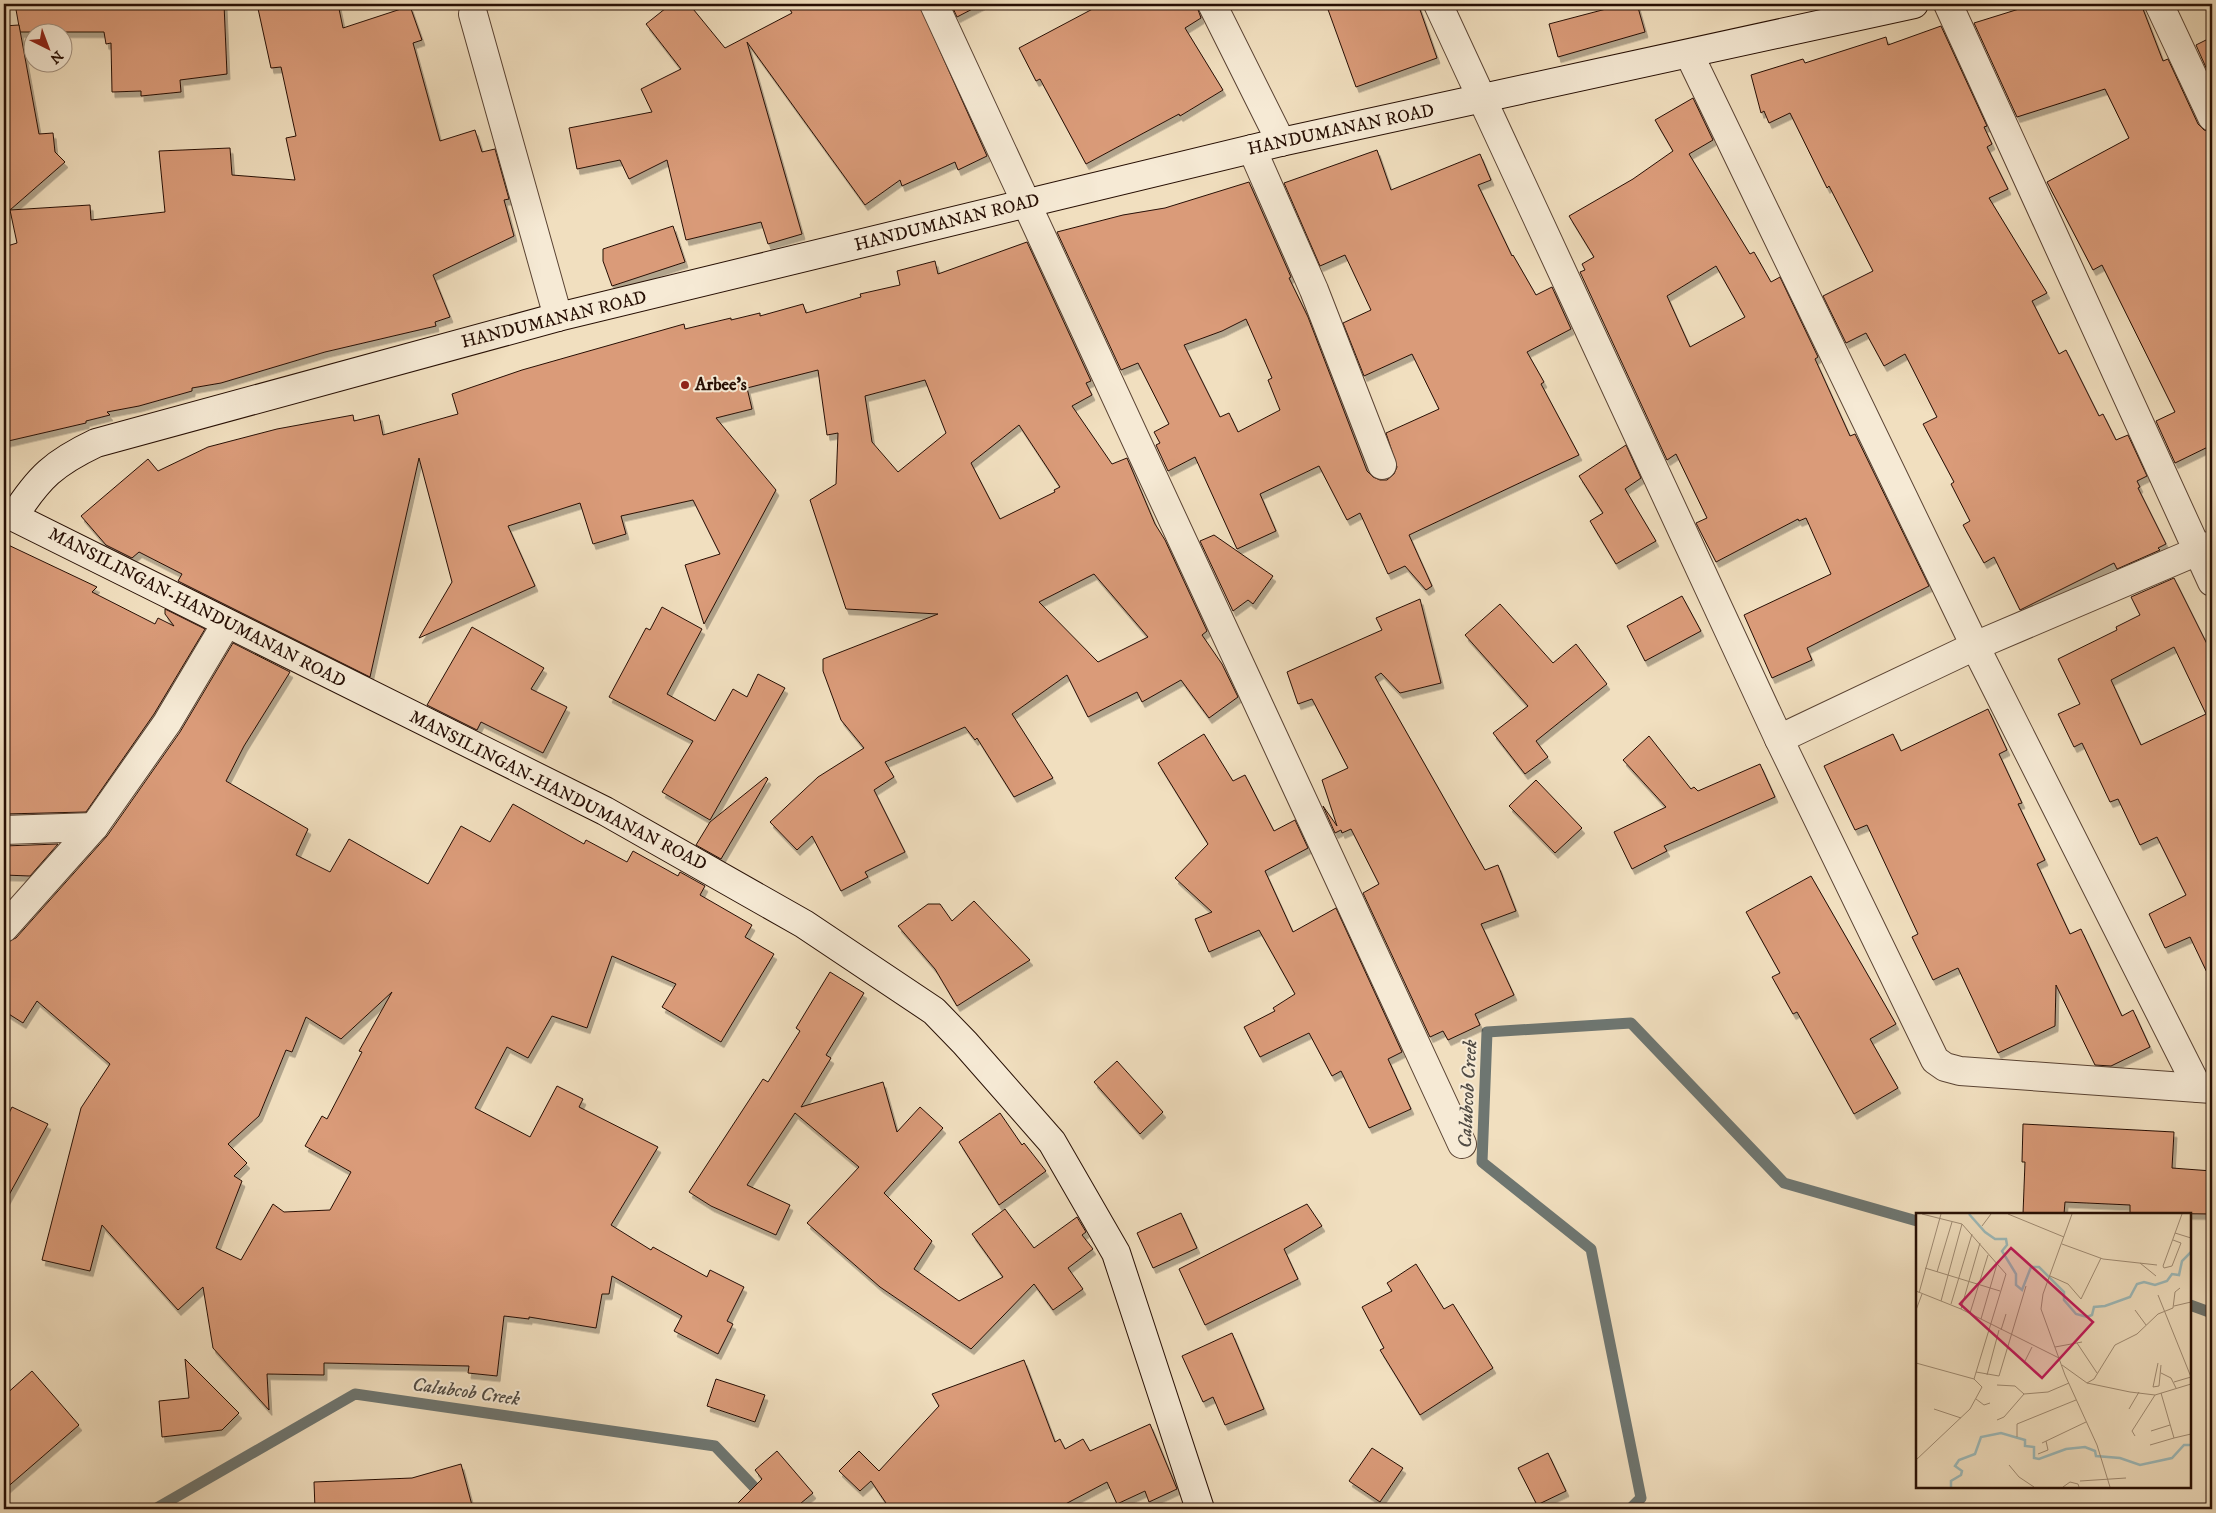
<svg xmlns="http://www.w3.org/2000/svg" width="2216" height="1513" viewBox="0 0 2216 1513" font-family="'IM FELL DW Pica',serif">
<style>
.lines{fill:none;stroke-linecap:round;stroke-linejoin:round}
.stream{stroke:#6e7671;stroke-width:11}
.building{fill:#da9b79;stroke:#270f04;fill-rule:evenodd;filter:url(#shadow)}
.street-casing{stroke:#5a4333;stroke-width:30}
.secondary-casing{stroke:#270f04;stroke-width:30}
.street{stroke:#f6ead5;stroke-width:28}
.secondary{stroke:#f6ead5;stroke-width:28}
.poi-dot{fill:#8f2418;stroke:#f6ead5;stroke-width:2}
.labels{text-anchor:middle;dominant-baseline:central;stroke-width:4;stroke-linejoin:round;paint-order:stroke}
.street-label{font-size:18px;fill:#270f04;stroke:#f6ead5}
.poi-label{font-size:18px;font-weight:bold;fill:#270f04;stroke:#f6ead5;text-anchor:start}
.water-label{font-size:19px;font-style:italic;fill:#504b44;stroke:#f6ead5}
.inset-river{fill:none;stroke:#9dbaba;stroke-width:2.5}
.inset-road{fill:none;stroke:#a08c74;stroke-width:1}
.view{fill:#c2185b;fill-opacity:0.15;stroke:#c2185b;stroke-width:2.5}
.inset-edge{fill:none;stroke:#270f04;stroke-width:2.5}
</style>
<defs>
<filter id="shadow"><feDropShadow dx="3" dy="5.5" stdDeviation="0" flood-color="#0004"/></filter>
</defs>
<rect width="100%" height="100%" fill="#f1dfbf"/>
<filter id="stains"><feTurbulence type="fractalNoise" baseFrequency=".004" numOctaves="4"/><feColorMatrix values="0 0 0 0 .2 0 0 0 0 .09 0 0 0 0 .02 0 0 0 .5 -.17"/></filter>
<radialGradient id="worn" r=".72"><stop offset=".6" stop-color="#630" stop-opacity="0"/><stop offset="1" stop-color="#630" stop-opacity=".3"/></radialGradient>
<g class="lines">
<g class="stream">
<path d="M2190,1305L2212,1313"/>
<path d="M155,1509L355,1394L715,1446L775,1509"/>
<path d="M1630,1509L1641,1498L1591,1249L1482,1162L1487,1032L1631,1023L1784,1183L1917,1221"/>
</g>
</g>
<g class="building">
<path d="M15,4H224L227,74L180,80L181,92L141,96V91L112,92L111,43L106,44L104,32H20Z"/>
<path d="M257,4H338L343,28L410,6L422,40L413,43L440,141L475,130L482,152L495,149L509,199L504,200L514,236L433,275L450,317L435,322L436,326L325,352L221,383L192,388V391L139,406L107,412L110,415L86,421V423L4,442V247L17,243L4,182V26L19,25L39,134L53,133L55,152L65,162L10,210L90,205L91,220L165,212L159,151L230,148L232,175L295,180L286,138L296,136L281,67L271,68Z"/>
<path d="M671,4H689L725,48L792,13L787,4H919L987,156L958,170L955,162L902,186L900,180L865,205L747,42L802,234L768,244L761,222L686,240L667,160L629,179L620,160L577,169L569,128L652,112L641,89L681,69L646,24Z"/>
<path d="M951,4H982L957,17Z"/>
<path d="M1102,4H1196L1201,18L1185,28L1223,90L1180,116L1179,114L1086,164L1040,79L1036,81L1019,48Z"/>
<path d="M1326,4H1418L1437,58L1356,87Z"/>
<path d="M1625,4H1637L1645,32L1558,57L1549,24Z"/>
<path d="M2035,4H2141L2163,61L2168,59L2198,124L2204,130L2212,132V445L2175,463L2156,421L2175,412L2102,265L2093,270L2047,182L2129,138L2105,89L2017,117L1974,23Z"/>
<path d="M1941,26L1987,126L1984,127L1992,144L1987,147L2008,189L1989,198L2047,293L2032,301L2059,354L2066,350L2099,416L2103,414L2116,440L2128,435L2147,476L2137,481L2140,487L2138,488L2166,544L2158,548L2160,550L2117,569L2114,563L2020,610L1994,557L1984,563L1963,525L1970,521L1951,484L1954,482L1923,424L1937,417L1905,354L1884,366L1866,333L1846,343L1823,296L1873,271L1829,186L1827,188L1790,113L1769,123L1764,111L1761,113L1751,75L1803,59L1805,63L1886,37L1888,45Z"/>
<path d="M2212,37V81L2196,45Z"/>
<path d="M1693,98L1713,140L1689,154L1750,254L1754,252L1771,282L1780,277L1818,357L1815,359L1850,436L1855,434L1929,586L1807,648L1812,660L1772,678L1744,615L1831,574L1806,518L1799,521L1798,519L1716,562L1696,523L1707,518L1676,454L1667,460L1580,272L1585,270L1582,264L1594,257L1569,216L1633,179L1673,151L1655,120ZM1716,266L1745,317L1690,347L1667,296Z"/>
<path d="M1377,150L1391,190L1480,154L1491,180L1478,185L1512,256L1513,255L1536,295L1552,287L1571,329L1527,352L1544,382L1541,384L1579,455L1409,535L1432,586L1426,590L1405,566L1388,574L1360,513L1347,520L1319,466L1260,494L1276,531L1237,549L1195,457L1168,471L1156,445L1160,443L1154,432L1169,424L1138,363L1121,370L1057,232L1123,215L1165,208L1249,182L1291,277L1289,278L1308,317L1367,471L1373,477L1380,480H1387L1394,474L1397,467L1386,433L1439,409L1412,354L1364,376L1343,323L1371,310L1345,255L1320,266L1284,183ZM1246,319L1272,378L1268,380L1280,410L1238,432L1229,413L1220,417L1184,345L1222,331Z"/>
<path d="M673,226L685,262L612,286L603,261V249Z"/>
<path d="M1027,242L1091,381L1086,383L1092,395L1072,406L1112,464L1127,458L1155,524L1165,540L1207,631L1202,635L1222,664L1238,697L1209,718L1181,680L1142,702L1137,692L1088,717L1067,675L1012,714L1053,778L1014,797L977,738L975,740L965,727L885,762L894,777L874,790L905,852L865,872L868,877L841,891L812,836L797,850L770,822L818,777L864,748L841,720L823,671V659L938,614L846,609L810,500L836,484L838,433L827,435L818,370L747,388L752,409L716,418L776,490L704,624L685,565L720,554L693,500L621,516L626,534L593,544L580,503L508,526L535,586L419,638L452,582L419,458L370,677L178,581L182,574L139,552L132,558L106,545L81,516L148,459L158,471L208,447L277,429L353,415L354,421L379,415L383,435L458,414L452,394L522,370L684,324L685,329L731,318V320L760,313V316L803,304L806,313L861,297L860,294L900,285L897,271L935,261L938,274ZM925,380L946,433L898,472L872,442L865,396ZM1019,425L1060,487L1054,490L1055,492L1000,519L971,463ZM1094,574L1148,637L1098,662L1039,602Z"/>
<path d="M1626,445L1641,478L1625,489L1656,541L1616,564L1590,521L1603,513L1579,476Z"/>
<path d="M1214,535L1273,576L1253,604L1248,600L1233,611L1200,541Z"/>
<path d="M4,543L97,587L92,592L155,624L158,618L174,626L165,614V609L205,629L154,714L86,812L4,814Z"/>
<path d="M2174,578L2212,654V983L2190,937L2165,948L2149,914L2186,895L2157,837L2140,845L2118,799L2110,802L2082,743L2074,747L2058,714L2080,704L2058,659L2117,630L2116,627L2140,615L2131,597ZM2174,647L2206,714L2141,745L2111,680Z"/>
<path d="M1682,596L1701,631L1645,661L1627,626Z"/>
<path d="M1420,599L1441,683L1400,693L1381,673L1375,677L1485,870L1498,865L1516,911L1481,924L1514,995L1475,1014L1480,1025L1448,1040L1443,1031L1430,1037L1363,893L1379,884L1351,829L1342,833L1341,830L1335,833L1323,806L1337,826L1322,780L1348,768L1312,699L1298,704L1287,672L1382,630L1376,618Z"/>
<path d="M1500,604L1553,663L1576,644L1607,684L1536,741L1548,757L1525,774L1493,733L1528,706L1465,635Z"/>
<path d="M662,607L702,629L667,694L715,721L733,689L747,697L758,674L785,688L710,820L662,792L693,741L609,697L646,628L650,630Z"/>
<path d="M472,627L544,668L531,689L567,707L543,753L481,722L477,730L427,705Z"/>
<path d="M233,643L290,672L244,746L226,781L308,829L296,855L330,872L349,839L428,884L461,826L490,842L513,804L584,844L586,840L627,862L633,851L678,876L680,872L705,886L700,895L752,925L745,937L774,954L721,1042L662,1007L676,984L612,956L587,1028L552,1016L528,1058L507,1047L475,1108L530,1137L557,1086L583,1099L579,1107L658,1147L611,1225L651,1250L653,1247L707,1277L710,1270L744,1287L727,1321L733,1324L718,1354L674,1331L682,1316L612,1276L609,1294H602L596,1328L529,1317V1319L504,1316L497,1376L468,1373L469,1366L324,1363V1375L267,1374L269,1410L213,1348L203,1287L178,1310L102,1225L90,1271L42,1260L81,1108L110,1064L37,1001L23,1023L4,1011V943L16,938L107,836L180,732ZM392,992L359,1051L362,1052L327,1119L322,1116L305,1146L351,1172L330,1210L284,1212L273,1204L241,1260L216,1248L242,1181L234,1176L247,1163L228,1144L259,1116L286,1050L292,1052L306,1017L341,1039Z"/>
<path d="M1988,709L2007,750L1999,754L2022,803L2018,804L2045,860L2037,864L2070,934L2081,929L2122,1016L2133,1010L2150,1047L2111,1066L2095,1065L2056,985L2055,1026L1998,1053L1958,968L1933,980L1912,937L1918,934L1867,825L1855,830L1824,766L1893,734L1901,751Z"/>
<path d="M1204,734L1233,781L1245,775L1274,831L1295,820L1308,848L1265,871L1293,932L1336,908L1402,1052L1388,1059L1411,1109L1369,1128L1341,1071L1332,1076L1309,1033L1260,1057L1244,1027L1275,1011L1273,1008L1295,994L1259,930L1209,952L1195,919L1212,912L1175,878L1208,844L1158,763Z"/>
<path d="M1649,736L1691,789L1694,787L1698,791L1760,764L1775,797L1664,846L1667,851L1632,869L1614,832L1666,807L1623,760Z"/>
<path d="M766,777L768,779L721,859L696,845L710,822Z"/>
<path d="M1536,780L1582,828L1555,853L1509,806Z"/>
<path d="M58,844L30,876L4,875V846Z"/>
<path d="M1811,876L1896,1024L1870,1039L1898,1088L1854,1114L1797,1012L1793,1014L1772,977L1780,973L1746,912Z"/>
<path d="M974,901L1030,960L957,1006L935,969L898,926L928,904H940L952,921Z"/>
<path d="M830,972L864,993L826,1055L831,1058L801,1107L883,1082L897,1132L920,1107L943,1128L884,1193L932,1241L914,1269L959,1301L1003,1277L972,1234L1005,1209L1034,1248L1077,1217L1086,1232L1082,1235L1093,1249L1068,1268L1083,1289L1053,1310L1034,1284L971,1349L880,1287L807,1223L859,1167L795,1113L747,1185L790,1205L776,1235L711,1206L689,1192L763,1079L768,1082L800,1031L796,1028Z"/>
<path d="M1117,1061L1163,1112L1140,1134L1094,1082Z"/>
<path d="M12,1107L48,1124L4,1204V1123Z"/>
<path d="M1000,1113L1022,1145L1024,1143L1046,1171L999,1205L959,1142Z"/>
<path d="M2023,1124L2174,1132L2172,1168L2212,1171V1214L2130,1213V1205L2065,1202L2064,1214H2023L2025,1162H2022Z"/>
<path d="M1307,1204L1322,1226L1284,1249L1298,1279L1205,1325L1179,1269Z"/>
<path d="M1181,1213L1197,1248L1153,1268L1137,1233Z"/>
<path d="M1416,1264L1444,1309L1453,1304L1493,1368L1420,1415L1380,1350L1384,1348L1362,1307L1392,1291L1387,1283Z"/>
<path d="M1232,1333L1264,1409L1225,1425L1213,1397L1203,1402L1182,1356Z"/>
<path d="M185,1359L239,1413L222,1430L162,1437L159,1401L189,1398Z"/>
<path d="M1024,1360L1055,1442L1060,1439L1065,1449L1083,1439L1090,1451L1150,1424L1177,1489L1149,1502L1145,1491L1117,1504L1107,1482L1056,1509H890L871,1481L860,1491L839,1471L859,1451L879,1471L939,1406L932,1394Z"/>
<path d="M32,1371L79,1425L4,1490V1396Z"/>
<path d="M716,1379L765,1395L755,1422L707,1406Z"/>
<path d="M1372,1448L1403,1468L1380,1502L1349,1481Z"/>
<path d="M777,1451L813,1493L794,1509H732L762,1479L755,1470Z"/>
<path d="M1548,1453L1566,1491L1537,1505L1518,1468Z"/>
<path d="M461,1464L473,1509H315L314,1482L412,1478Z"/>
</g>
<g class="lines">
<g class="street-casing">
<g id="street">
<path d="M934,4L1462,1144"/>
<path d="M1212,4L1281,142"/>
<path d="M1438,4L1779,739L1935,1060L1945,1067L1960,1071L2212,1089"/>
<path d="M1948,4L2212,582"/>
<path d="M2159,4L2212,117"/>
<path d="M473,14L558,317"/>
<path d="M1689,54L1975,646L2198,1088"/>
<path d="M1252,149L1314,290L1382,465"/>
<path d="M1779,739L1975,646L2212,545"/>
<path d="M4,830L94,827"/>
<path d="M4,928L94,827L167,723L226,624"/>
</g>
</g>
<g class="secondary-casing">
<g id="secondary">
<path d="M4,512L605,811L804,924L934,1011L965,1043L1052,1142L1116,1253L1200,1509"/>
<path d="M14,516C39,477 54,463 96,443L558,317L1028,203L1281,142L1914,4"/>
</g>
</g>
<use href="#street" class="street"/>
<use href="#secondary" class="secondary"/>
</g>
<circle class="poi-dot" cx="685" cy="385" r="5"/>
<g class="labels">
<g class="street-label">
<text transform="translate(1341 130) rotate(-12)">HANDUMANAN ROAD</text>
<text transform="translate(947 223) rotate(-14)">HANDUMANAN ROAD</text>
<text transform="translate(554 320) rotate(-14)">HANDUMANAN ROAD</text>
<text transform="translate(197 608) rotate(27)">MANSILINGAN-HANDUMANAN ROAD</text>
<text transform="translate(558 791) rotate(27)">MANSILINGAN-HANDUMANAN ROAD</text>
</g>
<g class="poi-label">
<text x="695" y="385">Arbee's</text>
</g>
<g class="water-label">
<text transform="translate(1468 1094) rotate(-87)">Calubcob Creek</text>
<text transform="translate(466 1392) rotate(8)">Calubcob Creek</text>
</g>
</g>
<g transform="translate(1916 1213)">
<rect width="275" height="275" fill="#f1dfbf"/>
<path class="inset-river" d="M53,1L69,19L79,26H90L91,32L86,38L100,61V72L106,77L115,54H123L148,79V87L160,101L171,104L176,102L178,94L189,93L214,84L221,71L228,69L239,72L251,68L256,61L263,62L266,48L275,39M35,274V268L45,262L46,258L39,253L43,247L59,241L65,224L85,220L109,227V233L118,234V245L123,246L150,236L169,234L179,238L180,243L204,245L224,252L256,245L268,232H275"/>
<path class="inset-road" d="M92,1L148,24M156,1L127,81L125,96L149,162L181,232L194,274M66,13L75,1M259,20L275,25M257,27L265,30L256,53L248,55L247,53L258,23L266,1M146,31L187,46L241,52M224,50L240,63M9,55L84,78M21,59L36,9M134,63L152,71L165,86L185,45M0,78L45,96L143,145M3,80L25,1M242,82L275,164M25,88L46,11M35,91L56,21M258,93L275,89M45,96L64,30M0,97L6,81M219,97L230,112M54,100L72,42M65,106L81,51M85,117L90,101M161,130L181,160M139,134L166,129M109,148L116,134M0,150L58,166L90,61L46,11L6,1M242,150L237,174L243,173L245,152M146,152L171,170L214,179L239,182L275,171M60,159L83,163L110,73M245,160L255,165L260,175M71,162L83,117M258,169L275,164M171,170L178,166L199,132L221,121L242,101L257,95L259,79L264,75M81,172L99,173L108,181L88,204L81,207M108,181L132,179L153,170M60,186L68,192L74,190M18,196L45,205M213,196L223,179M235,218L254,212M219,223L216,218L239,182M101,224V211L160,187M258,225L275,221M126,230L170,209M234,232L258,225L245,180M122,241L132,237L130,228M0,247L54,196L66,174L58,166M93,252L103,264L118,274M164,268L210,265M147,274L154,269L162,271L163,274"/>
<path class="view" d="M95,35L177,109L126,165L44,91Z"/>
<rect width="275" height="275" class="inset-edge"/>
</g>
<rect width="2216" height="1513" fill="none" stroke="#f1dfbf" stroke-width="20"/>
<rect x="5" y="5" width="2206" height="1503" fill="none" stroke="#270f04" stroke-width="2.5"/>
<rect x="10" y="10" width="2196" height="1493" fill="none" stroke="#270f04"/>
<g transform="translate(48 48) rotate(138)"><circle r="24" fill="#f6ead5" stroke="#a39281"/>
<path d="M0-4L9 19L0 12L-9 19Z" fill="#8f2418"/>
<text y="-8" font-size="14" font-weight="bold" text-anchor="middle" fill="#270f04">N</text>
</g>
<rect width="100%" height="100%" filter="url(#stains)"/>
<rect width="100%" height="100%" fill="url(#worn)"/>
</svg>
